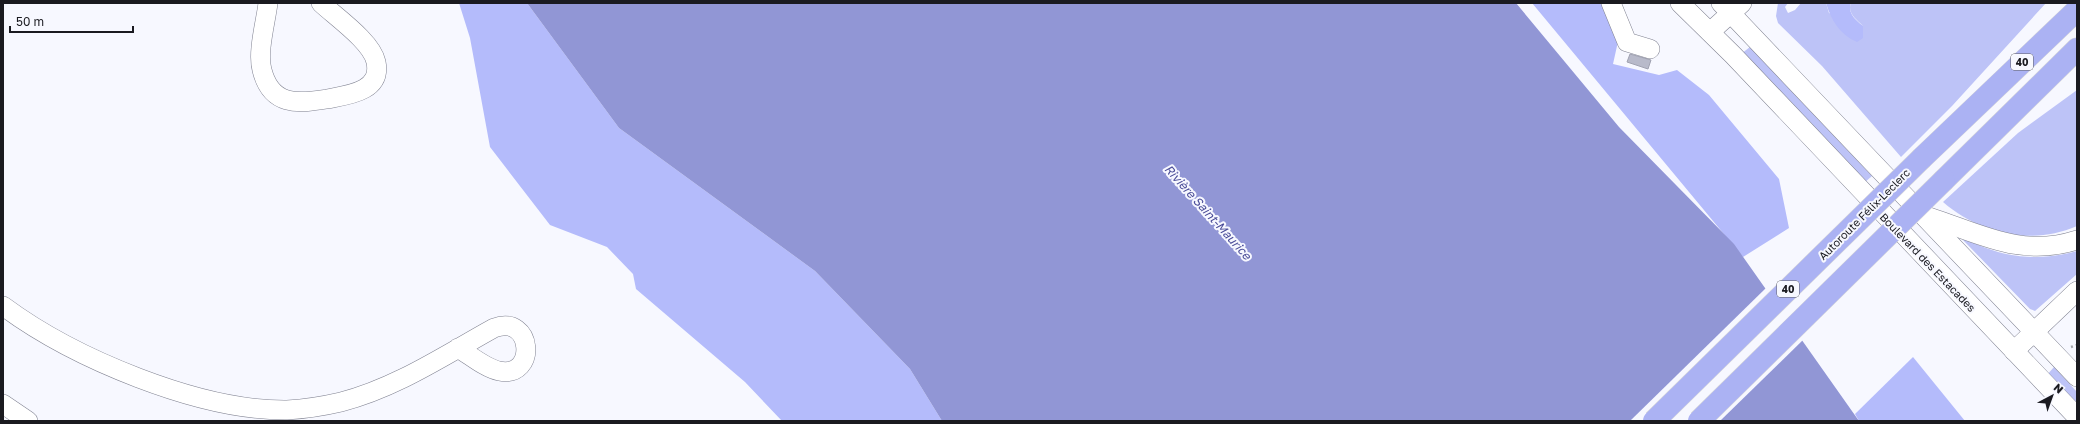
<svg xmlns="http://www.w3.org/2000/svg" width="2080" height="424" viewBox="0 0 2080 424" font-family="'Golos Text',sans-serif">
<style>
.green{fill:#bdc3f7}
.forest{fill:#b4bbfb}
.water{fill:#9196d5}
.pier{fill:#f7f8ff}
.building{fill:#b8baca;stroke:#a0a2b1}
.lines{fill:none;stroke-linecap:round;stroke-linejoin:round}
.minor-casing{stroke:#818392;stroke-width:20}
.highway-casing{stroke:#d6d6d7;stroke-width:23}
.path{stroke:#a2a3a9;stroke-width:2.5;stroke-dasharray:2 3;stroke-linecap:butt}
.minor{stroke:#fff;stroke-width:19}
.highway{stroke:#abb2f3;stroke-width:22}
.highway-bridge-casing{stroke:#d6d6d7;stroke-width:23;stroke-linecap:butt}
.highway-bridge{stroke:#abb2f3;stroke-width:22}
.labels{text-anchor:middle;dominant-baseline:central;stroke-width:4;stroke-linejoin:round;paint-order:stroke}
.shield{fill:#f7f8ff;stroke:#5c5d63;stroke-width:1}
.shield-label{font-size:10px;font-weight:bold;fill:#1a1a20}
.street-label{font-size:11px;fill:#1a1a20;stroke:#f7f8ff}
.water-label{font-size:12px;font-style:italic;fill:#4a4c98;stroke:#f7f8ff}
</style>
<rect width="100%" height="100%" fill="#f7f8ff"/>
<g class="green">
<path d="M1778,3H1788L1785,7L1788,13L1795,10L1801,3H1826L1829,13L1863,26C1856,19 1847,13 1851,3H2046L1952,106L1901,157L1822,66L1778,23L1776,16Z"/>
<path d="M1750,47L1872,176L1864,183L1741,54Z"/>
<path d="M2077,90V226C2031,246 1980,234 1943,202L2018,133Z"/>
<path d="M1965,238C2000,258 2038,262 2077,251V274L2035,311L2030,309L1963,240Z"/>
<path d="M2054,367L2077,392V407L2047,375Z"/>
</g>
<g class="forest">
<path d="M459,3H527L619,128L815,271L910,369L942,421H782L745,382L636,289L633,274L607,247L550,225L490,147L470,38Z"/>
<path d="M1532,3H1605L1619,37L1613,64L1659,75L1677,70L1709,95L1779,179L1789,228L1743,257Z"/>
<path d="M1826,3H1851C1847,13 1856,20 1863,26V38L1857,42C1840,35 1831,20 1826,3Z"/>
<path d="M1913,357L1965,421H1859L1855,414Z"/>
</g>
<path class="water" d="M527,3H1516L1619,127L1734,244L1859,421H942L910,369L815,271L619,128Z"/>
<path class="pier" d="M1767,287L1804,339L1720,421H1630Z"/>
<path class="building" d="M1630,54L1651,60L1648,69L1627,62Z"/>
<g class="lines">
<g class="minor-casing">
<g id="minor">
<path d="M268,3C266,21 257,52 262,70C271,106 297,104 327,99C347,95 382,92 376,62C372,42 336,17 321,3"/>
<path d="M1611,3L1627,42L1650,49"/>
<path d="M1680,3L1733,55L2077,417"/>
<path d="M1721,3L2077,377"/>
<path d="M1710,32L1742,3"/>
<path d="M1929,217C1981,234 2021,258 2077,240"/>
<path d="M3,306C73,358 199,411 287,410C304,409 324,406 341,402C396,388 445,355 494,328C533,313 538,379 499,371C485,368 470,355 458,348"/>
<path d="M2014,351L2077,291"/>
<path d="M3,404L28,421"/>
</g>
</g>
<g class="highway-casing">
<g id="highway">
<path d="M1922,158L2077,10"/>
<path d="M1944,180L2077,49"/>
</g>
</g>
<path class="path" d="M2071,347L2077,345"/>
<use href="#minor" class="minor"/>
<use href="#highway" class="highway"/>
<g class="highway-bridge-casing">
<g id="highway-bridge">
<path d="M1654,421L1922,158"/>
<path d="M1699,421L1944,180"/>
</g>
</g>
<use href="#highway-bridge" class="highway-bridge"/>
</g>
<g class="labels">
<g class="shield">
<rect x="2011" y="54" width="22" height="16" rx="3"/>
<rect x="1777" y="281" width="22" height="16" rx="3"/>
</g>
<g class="shield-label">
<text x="2022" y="62">40</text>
<text x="1788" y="289">40</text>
</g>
<g class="street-label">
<text transform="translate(1864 214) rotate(-45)">Autoroute Félix-Leclerc</text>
<text transform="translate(1928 262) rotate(46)">Boulevard des Estacades</text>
</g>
<g class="water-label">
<text transform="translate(1208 212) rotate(48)">Rivière Saint-Maurice</text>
</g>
</g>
<rect width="2080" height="424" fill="none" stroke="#1a1a20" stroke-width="8"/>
<g transform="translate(2052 396) rotate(41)" stroke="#f7f8ff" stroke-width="3" paint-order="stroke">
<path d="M0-3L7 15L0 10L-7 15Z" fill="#1a1a20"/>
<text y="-6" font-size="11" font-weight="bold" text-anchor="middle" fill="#1a1a20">N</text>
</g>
<path d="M10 26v6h123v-6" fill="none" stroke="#1a1a20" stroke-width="2"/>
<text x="16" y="26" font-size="12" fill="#1a1a20" stroke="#f7f8ff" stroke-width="3" paint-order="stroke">50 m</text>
</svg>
